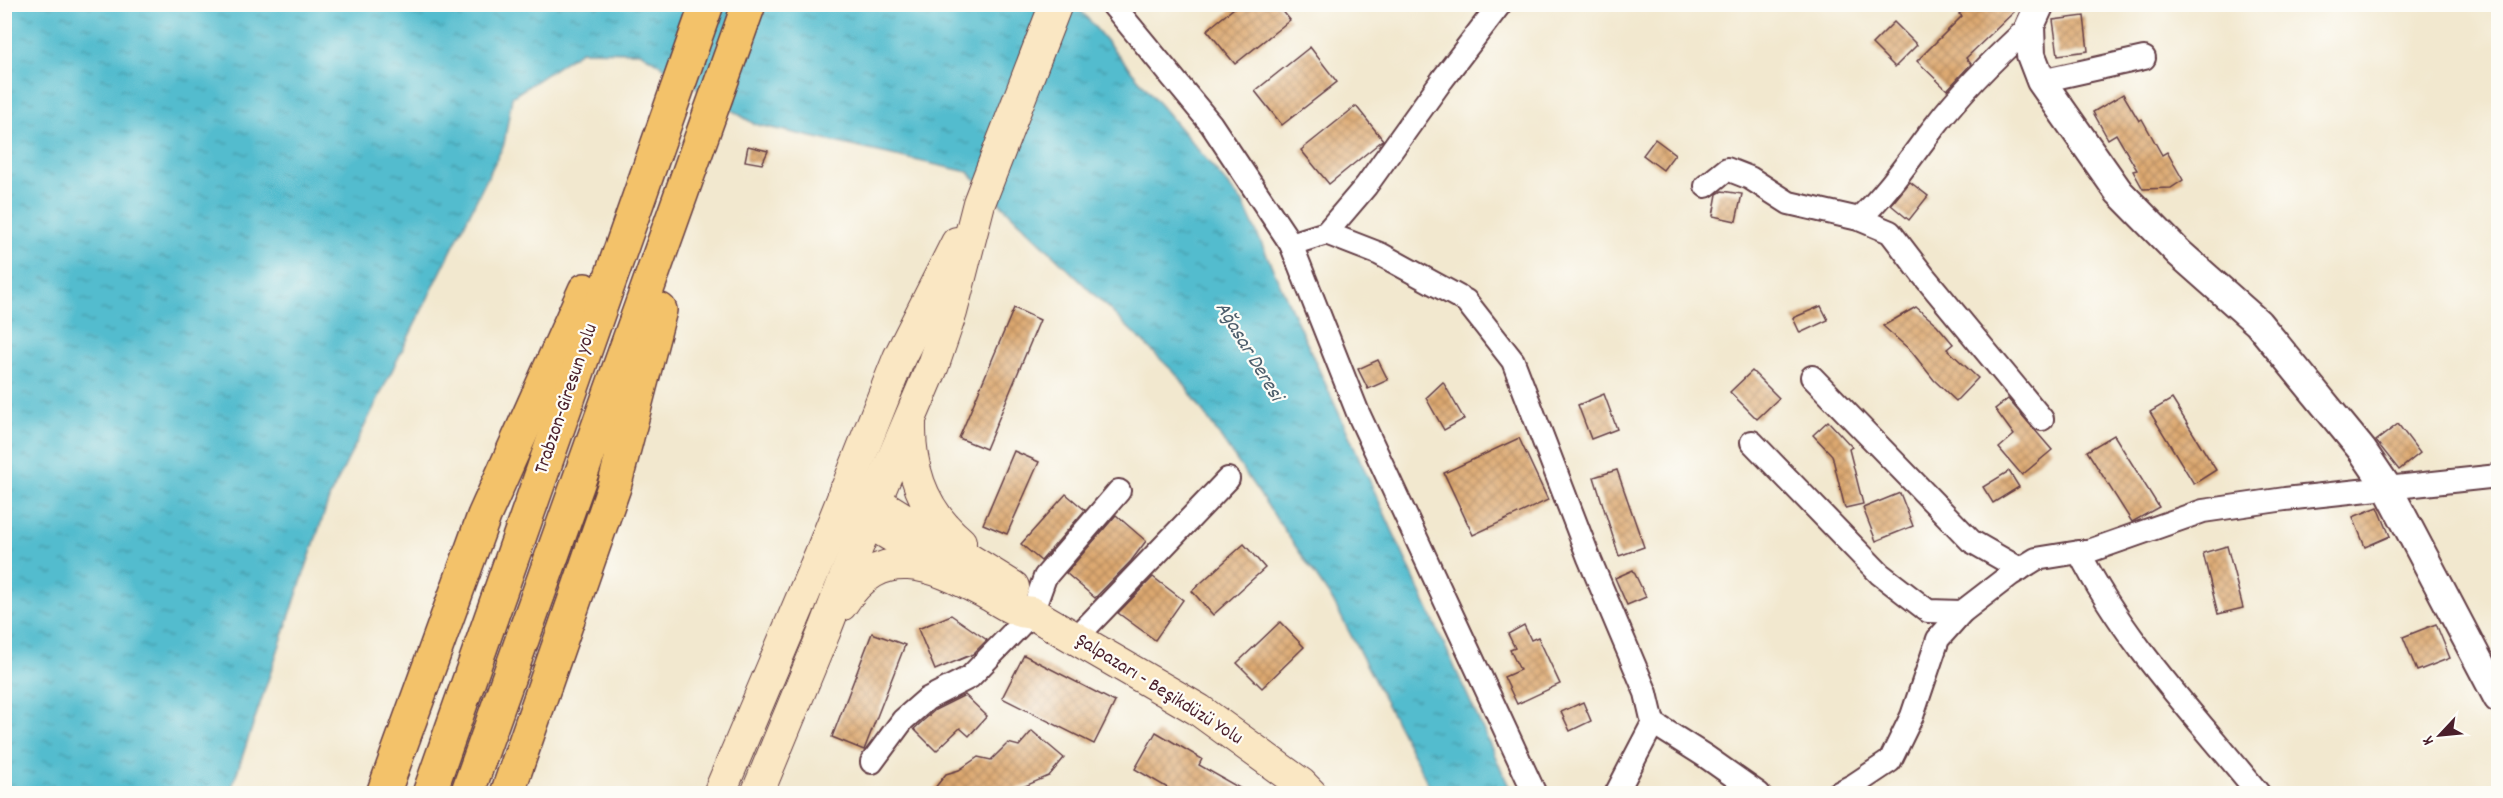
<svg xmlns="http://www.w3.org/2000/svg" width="2503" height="798" viewBox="0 0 2503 798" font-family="Dekko,sans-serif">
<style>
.water{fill:url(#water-ripples);stroke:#4e6e7c;stroke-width:1.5}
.building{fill:url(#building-cross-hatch)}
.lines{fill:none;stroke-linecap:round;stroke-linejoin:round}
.minor-casing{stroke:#633d44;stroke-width:26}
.tertiary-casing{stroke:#633d44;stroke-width:32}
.secondary-casing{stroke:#633d44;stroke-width:34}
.trunk-casing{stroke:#633d44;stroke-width:36}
.minor{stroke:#fff;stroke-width:22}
.tertiary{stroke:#fff;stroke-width:28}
.secondary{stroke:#fae7c3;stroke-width:32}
.trunk{stroke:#f3c26a;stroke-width:33}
.labels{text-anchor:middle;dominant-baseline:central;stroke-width:4.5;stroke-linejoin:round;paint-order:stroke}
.street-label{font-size:20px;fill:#4a1f2b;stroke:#fdfcf7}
.water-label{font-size:21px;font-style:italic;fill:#4d5e6c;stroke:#fdfcf7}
</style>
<defs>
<pattern id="water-ripples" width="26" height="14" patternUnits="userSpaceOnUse" patternTransform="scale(1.5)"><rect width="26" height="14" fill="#52bcce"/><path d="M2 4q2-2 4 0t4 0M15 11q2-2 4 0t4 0" fill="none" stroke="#4698a7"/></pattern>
<pattern id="building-cross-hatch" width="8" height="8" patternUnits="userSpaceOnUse" patternTransform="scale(1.5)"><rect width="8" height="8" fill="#dca870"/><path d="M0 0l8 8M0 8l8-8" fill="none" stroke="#b4885c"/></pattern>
</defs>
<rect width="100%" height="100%" fill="#fdfcf7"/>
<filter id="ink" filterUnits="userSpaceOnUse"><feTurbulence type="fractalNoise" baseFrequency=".0167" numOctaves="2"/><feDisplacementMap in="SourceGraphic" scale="12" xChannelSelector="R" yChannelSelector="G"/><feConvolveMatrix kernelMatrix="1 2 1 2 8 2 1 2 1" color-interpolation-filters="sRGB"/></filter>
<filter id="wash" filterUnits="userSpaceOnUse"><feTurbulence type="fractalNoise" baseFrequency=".008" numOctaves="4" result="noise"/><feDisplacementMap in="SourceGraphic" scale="24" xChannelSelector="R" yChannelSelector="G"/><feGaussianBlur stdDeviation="1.35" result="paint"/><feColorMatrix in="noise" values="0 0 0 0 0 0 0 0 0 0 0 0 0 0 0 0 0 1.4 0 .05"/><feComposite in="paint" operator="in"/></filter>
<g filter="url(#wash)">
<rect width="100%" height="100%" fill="#f2e8cf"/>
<path class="water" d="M5,4L1076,5L1243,203L1512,793H1433L1333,601L1180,378L968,172L754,124L640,52L581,51L512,97L504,144L330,496L230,793L5,794Z"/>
<g id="blocks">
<g class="building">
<path d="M1239,4H1277L1290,20L1235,64L1207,30Z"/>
<path d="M1969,4H2007L2014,12L1966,58L1971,64L1947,90L1917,61L1962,16L1959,14Z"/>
<path d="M2084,16L2088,51L2058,55L2053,20Z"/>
<path d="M1894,22L1917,45L1895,67L1872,44Z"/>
<path d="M1310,47L1337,82L1282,125L1255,91Z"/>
<path d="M2123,94L2139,121L2142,119L2162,155L2167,152L2183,180L2171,188L2143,189L2133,171L2137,170L2116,134L2108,139L2093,112Z"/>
<path d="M1356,106L1383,140L1329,184L1301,150Z"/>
<path d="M1655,139L1675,154L1663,170L1643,155Z"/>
<path d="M748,146L768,151L762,164L745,161Z"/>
<path d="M1910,182L1928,196L1909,220L1891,205Z"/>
<path d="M1722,191L1742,194L1736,221L1713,216L1717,194Z"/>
<path d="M1821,306L1828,320L1800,333L1793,318Z"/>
<path d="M1916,307L1937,325L1953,344L1947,349L1978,378L1956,401L1934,380L1911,351L1883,326Z"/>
<path d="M1014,308L1040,320L986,449L959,438Z"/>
<path d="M1378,360L1388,380L1368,389L1358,369Z"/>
<path d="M1752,371L1779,398L1757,419L1730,392Z"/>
<path d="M1443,382L1464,419L1444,430L1426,398Z"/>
<path d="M1604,394L1617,429L1591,439L1578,405Z"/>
<path d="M2008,399L2052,450L2022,475L1999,448L2014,435L1995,409Z"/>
<path d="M2172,399L2216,470L2194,484L2150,412Z"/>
<path d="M1828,421L1852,447L1849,449L1863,504L1845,508L1832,455L1813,435Z"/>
<path d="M2398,424L2420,453L2399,470L2376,441Z"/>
<path d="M2114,435L2159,507L2132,522L2087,451Z"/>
<path d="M1519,438L1548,500L1473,535L1444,473Z"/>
<path d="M1014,451L1039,462L1007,534L983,524Z"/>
<path d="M1617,470L1644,547L1619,556L1594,477Z"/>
<path d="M2009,471L2019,487L1993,503L1983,487Z"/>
<path d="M1900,493L1913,526L1876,541L1863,508Z"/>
<path d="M1066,494L1085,510L1041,561L1021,544Z"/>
<path d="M2378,507L2390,536L2365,547L2353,517Z"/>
<path d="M1116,515L1146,541L1131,561L1095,598L1066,573Z"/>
<path d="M1244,544L1265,568L1213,615L1192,591Z"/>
<path d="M2227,546L2243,608L2218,614L2203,553Z"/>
<path d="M1633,570L1646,597L1627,605L1615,578Z"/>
<path d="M1153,577L1183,600L1155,640L1118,613Z"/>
<path d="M951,615L987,640L973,654L935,670L918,629Z"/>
<path d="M1280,622L1304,647L1262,688L1237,663Z"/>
<path d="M2436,624L2450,658L2417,671L2403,637Z"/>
<path d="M1524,625L1531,640L1538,637L1560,684L1517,704L1504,677L1520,670L1510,650L1515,648L1508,634Z"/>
<path d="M872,633L905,645L864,750L832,737Z"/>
<path d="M1024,655L1115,702L1094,744L1002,698Z"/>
<path d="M965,695L987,716L969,736L960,728L936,751L914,729L935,710Z"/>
<path d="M1583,702L1591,721L1570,731L1561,712Z"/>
<path d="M1032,731L1064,758L1049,776L1006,794H930L946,774L959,770L978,757L991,760L1008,743L1019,746Z"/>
<path d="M1156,732L1202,759L1199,765L1250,794H1178L1135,769Z"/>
</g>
</g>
</g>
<g filter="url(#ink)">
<use href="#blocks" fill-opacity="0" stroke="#633d44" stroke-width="1.5"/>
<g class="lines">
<g class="minor-casing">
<g id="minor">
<path d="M1112,4L1211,124L1291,244L1358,413L1535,794"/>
<path d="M2041,81L2144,58"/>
<path d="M1706,186L1727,169L1750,178L1789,203L1859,219C1889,191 1910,158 1935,126C1963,89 1996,57 2030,26"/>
<path d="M1859,219L1890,232L1923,275L2042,419"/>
<path d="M1326,233L1380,254L1466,301L1513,361L1589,558L1646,693L1653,723L1616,794"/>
<path d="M1291,244L1326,233L1366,186L1442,80L1500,4"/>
<path d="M1812,377L1971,541L2020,569"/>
<path d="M1752,442L1880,574L1928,611L1962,612"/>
<path d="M2079,552C2124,642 2196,716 2259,794"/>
<path d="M1076,638L1228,479"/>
<path d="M1653,723L1705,756L1759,794"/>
<path d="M872,762L903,720L927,699L970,677L1032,613L1045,577L1119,491"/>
<path d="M1837,794L1854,785L1890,761L1912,716L1938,639L1962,612L2010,575L2036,559L2092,550L2203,511L2285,499L2498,476"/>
</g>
</g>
<g class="tertiary-casing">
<path id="tertiary" d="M2040,4L2030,26L2031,55L2041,81L2119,192L2179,253L2258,323L2362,450L2387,487L2498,698"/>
</g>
<g class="secondary-casing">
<g id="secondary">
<path d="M910,424C909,470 924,512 960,542"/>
<path d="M940,564L853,513L844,493H861L875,501L1013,587"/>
<path d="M841,605C881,541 932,564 986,593C1004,603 1012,611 1032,613L1199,710L1301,784L1311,794"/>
<path d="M719,794L822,551L899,358L957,243"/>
<path d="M757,794L825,630L875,501L933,365L951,312L979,203L1056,4"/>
</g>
</g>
<g class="trunk-casing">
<g id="trunk">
<path d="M383,794L484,516L585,290"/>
<path d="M429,794L707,4"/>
<path d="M467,794L749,4"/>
<path d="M507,794L614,487L660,310"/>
</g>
</g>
<use href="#minor" class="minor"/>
<use href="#tertiary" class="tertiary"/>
<use href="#secondary" class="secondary"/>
<use href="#trunk" class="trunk"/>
</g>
</g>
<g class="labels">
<g class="street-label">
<text transform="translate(567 399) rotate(-71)">Trabzon-Giresun yolu</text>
<text transform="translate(1159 690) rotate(32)">Şalpazarı - Beşikdüzü Yolu</text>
</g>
<g class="water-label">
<text transform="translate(1248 352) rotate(59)">Ağasar Deresi</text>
</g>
</g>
<rect width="2503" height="798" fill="none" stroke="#fdfcf7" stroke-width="24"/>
<g transform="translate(2440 735) rotate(244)" stroke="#fdfcf7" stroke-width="4.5" paint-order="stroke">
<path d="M0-4.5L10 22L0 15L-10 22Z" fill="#4a1f2b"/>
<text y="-9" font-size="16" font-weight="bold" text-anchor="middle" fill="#4a1f2b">K</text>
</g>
</svg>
